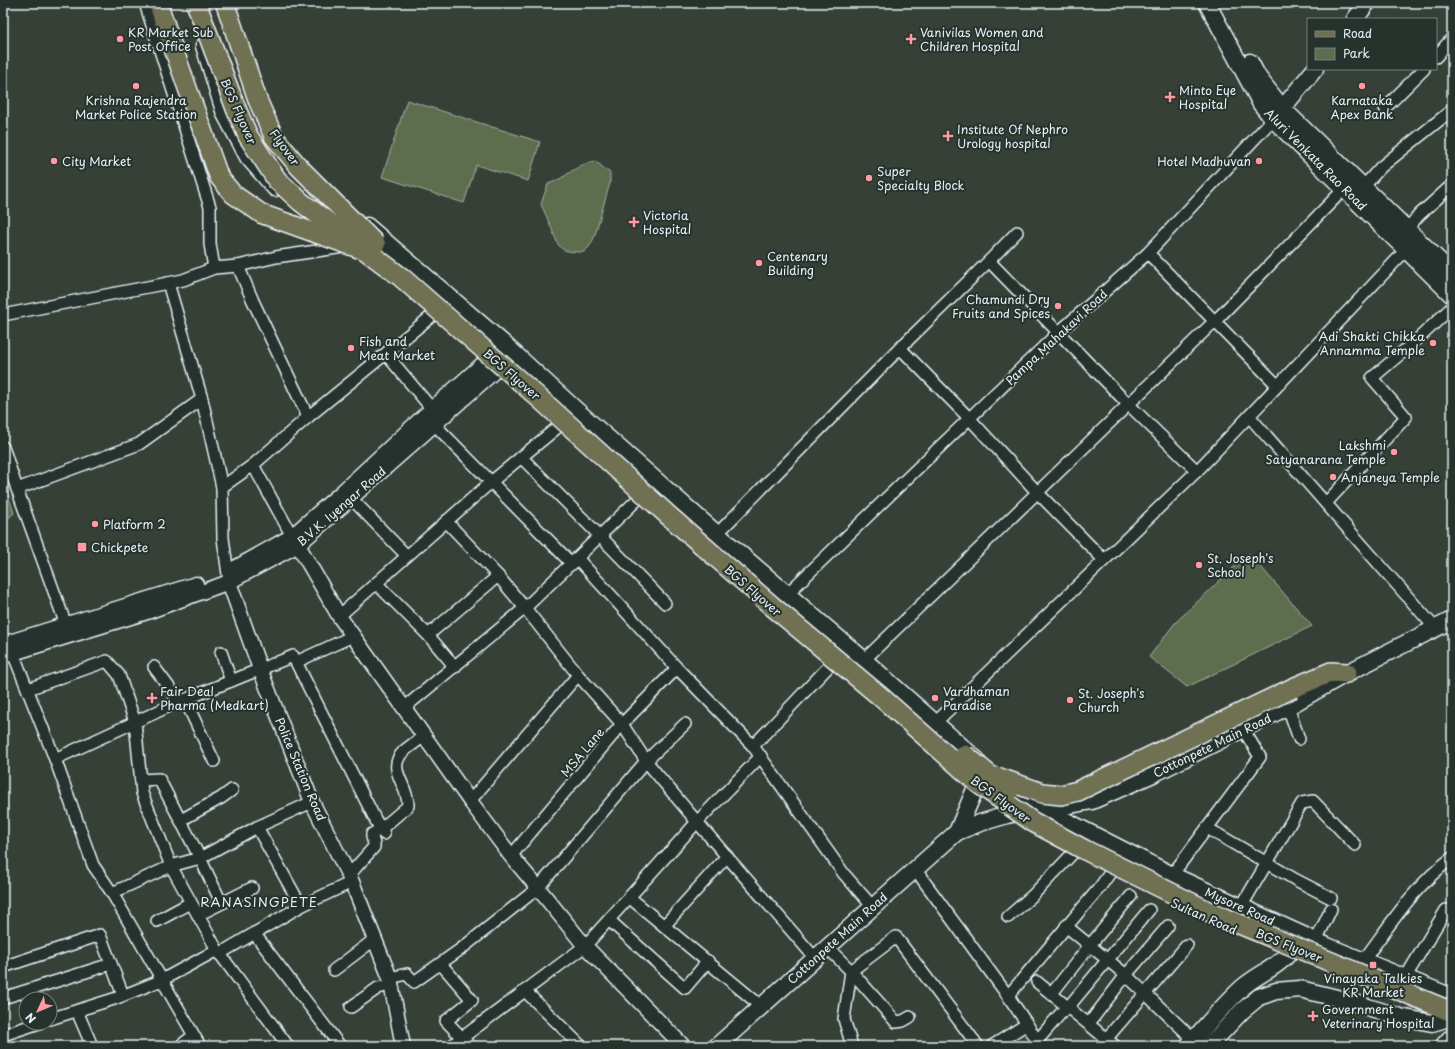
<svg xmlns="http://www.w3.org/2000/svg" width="1455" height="1049" viewBox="0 0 1455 1049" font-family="'Playpen Sans',sans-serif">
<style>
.green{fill:#5e6d4f;stroke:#a3afa4}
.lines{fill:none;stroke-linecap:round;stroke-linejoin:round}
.minor-casing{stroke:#e8f1f8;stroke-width:14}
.tertiary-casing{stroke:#e8f1f8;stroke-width:17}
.secondary-casing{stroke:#e8f1f8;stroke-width:19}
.primary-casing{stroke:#e8f1f8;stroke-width:21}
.trunk-casing{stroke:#e8f1f8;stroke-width:22}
.minor{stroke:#26332d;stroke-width:11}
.tertiary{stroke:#26332d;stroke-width:14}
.secondary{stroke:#26332d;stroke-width:16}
.primary{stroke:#706f52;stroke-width:18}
.trunk{stroke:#706f52;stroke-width:19}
.secondary-bridge-casing{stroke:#e8f1f8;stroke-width:19;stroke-linecap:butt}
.primary-bridge-casing{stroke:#e8f1f8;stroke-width:21;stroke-linecap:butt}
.trunk-bridge-casing{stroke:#e8f1f8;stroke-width:22;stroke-linecap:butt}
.secondary-bridge{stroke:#26332d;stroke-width:16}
.primary-bridge{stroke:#706f52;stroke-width:18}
.trunk-bridge{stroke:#706f52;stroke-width:19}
.poi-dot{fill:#ff9aa2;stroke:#26332d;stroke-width:1.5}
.labels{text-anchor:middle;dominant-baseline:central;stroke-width:4;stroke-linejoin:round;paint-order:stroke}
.poi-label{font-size:12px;fill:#e8f1f8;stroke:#26332d;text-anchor:start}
.street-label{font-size:12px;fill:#e8f1f8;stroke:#26332d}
.neighbourhood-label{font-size:13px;letter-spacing:1px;fill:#e8f1f8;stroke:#26332d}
</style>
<rect width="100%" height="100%" fill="#374036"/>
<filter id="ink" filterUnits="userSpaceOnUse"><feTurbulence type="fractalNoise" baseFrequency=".025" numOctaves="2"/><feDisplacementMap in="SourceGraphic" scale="8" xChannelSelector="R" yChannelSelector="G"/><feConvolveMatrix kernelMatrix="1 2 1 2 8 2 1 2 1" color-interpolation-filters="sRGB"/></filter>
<g filter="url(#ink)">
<g class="green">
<path d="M407,100L540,142L528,181L476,165L464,203L382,177Z"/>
<path d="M595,161L610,173V183L594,238L589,247L584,252C557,252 560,249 551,227C548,219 544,212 541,204L548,184C567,178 574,165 595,161Z"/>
<path d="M3,480L14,513L3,523Z"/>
<path d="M1249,553L1312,626L1187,687L1149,657L1175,623Z"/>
</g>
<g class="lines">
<g class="minor-casing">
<g id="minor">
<path d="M145,3L210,207V244L214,268"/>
<path d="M1436,57L1452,38"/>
<path d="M1385,108L1424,69"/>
<path d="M1364,186L1381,167L1452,110"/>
<path d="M1407,229L1419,215L1452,185"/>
<path d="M1148,253L1277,385"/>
<path d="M989,261L1017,232"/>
<path d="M238,266L253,301L308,417"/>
<path d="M168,283L202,399L222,487L253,465L308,417L433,315"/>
<path d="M3,315L168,283L183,280L214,268L238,266L276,257L344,247"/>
<path d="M900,348L970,419L1038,493L1104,560"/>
<path d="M386,354L432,409"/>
<path d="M1249,416L1435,628"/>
<path d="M429,419L572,564"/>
<path d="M3,447L17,489"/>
<path d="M521,457L600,536L665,603"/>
<path d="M253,465L292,536"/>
<path d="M222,487L223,538L229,582"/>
<path d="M351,498L406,555"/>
<path d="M1326,503L1406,417L1372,378L1419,338L1452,307"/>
<path d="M446,521L498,576L525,608L578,675L622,724L646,761L697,822L815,958"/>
<path d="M712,539L900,348L989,261L1128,404L1197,471"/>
<path d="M577,558L677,668L753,746L844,874L872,906"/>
<path d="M376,583L428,635L455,667"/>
<path d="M787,594L1059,332L1148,253L1273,119"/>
<path d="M339,616L491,482L558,427"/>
<path d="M66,625L17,489L139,444L202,399"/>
<path d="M428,635L498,576"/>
<path d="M221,652L231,681"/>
<path d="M13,653L55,759L93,865L112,893L200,1046"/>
<path d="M864,660L1221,315L1344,189"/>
<path d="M296,662L353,636"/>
<path d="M154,667L180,702"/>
<path d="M28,689L107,661L119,675L135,722L142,793L171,866L217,950L288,1046"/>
<path d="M185,700L214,761"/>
<path d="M1288,707L1299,739"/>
<path d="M404,708L525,608L639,498"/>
<path d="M935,723L1197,471L1406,250"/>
<path d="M753,746L833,662"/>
<path d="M55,759L174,704L293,656L376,821L384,834"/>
<path d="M141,780L159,779L200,858L221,902"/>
<path d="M470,801L578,675"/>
<path d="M181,820L221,798L232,790"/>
<path d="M257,827L301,906"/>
<path d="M1207,828L1296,880L1331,898"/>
<path d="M511,856L622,724L677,668"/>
<path d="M915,869L1008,996L1027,1024L1040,1046"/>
<path d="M349,875L374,847C375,842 371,839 372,834L381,829L408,806C409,785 385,769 404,751C410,746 417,741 424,736"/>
<path d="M1172,875L1260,757L1243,729"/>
<path d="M112,893L171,866L200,858L257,827L312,802"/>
<path d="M629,897L761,1006"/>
<path d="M1241,907L1302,803L1313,801L1355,845"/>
<path d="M198,915L252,888"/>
<path d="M1008,917L1032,896L1075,851"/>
<path d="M609,920L685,988L708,961"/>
<path d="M157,921L190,903"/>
<path d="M664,926L727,856"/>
<path d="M1066,926L1126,975L1194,1040"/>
<path d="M254,933L340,1046"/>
<path d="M1316,941L1331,909"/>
<path d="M827,947L851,971L896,1022L903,1021L910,1017"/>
<path d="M219,954L301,906L352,882"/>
<path d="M1363,961C1390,925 1415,885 1452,858"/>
<path d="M441,964L472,1000L446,1021L470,1046"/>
<path d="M3,967L100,935L123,995"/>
<path d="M334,970L375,939"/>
<path d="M390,978L407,974L414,982L461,949L538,888L646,761L685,724"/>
<path d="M1405,978L1446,910L1452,914"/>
<path d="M1037,982L1115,1046"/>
<path d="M525,991L581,1046"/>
<path d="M1053,992L1090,945L1131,896"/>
<path d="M1008,996L1100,887L1112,870"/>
<path d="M3,998L111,964"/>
<path d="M1070,1005L1149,910"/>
<path d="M351,1007L378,988L391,985"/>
<path d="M77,1011L92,1046"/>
<path d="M50,1019L117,998L162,980L217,950"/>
<path d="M1090,1022L1126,975L1168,926"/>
<path d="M3,1035L39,1023"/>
<path d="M1107,1038L1187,945"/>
<path d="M1037,1041L1067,1006"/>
<path d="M180,1046L193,1036"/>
<path d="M451,1046L585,946L697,822L761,756"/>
<path d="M852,1046L844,1019L851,971L896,937L978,1046"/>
<path d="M992,1046L1027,1024"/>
<path d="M1440,1046L1448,1037L1452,1038"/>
</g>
</g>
<g class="tertiary-casing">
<g id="tertiary">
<path d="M298,545L339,616L470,801L511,856L538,888L585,946L683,1046"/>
<path d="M235,568L292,536L342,492L425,415L486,361L497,349"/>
<path d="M229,582L260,669L312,802L352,882L390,978L403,1046"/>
<path d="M3,644L196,584"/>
<path d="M3,656L150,611L229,582L298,545L496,370L507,358"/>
</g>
</g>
<g class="secondary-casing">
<g id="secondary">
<path d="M1207,3L1261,104L1273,119L1452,295"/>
<path d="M1355,19L1367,3"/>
<path d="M204,46L225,114L248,157L275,188"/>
<path d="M1250,62L1258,77L1283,109L1452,273"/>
<path d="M1276,116L1315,69"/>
<path d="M367,226L503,343L575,409L717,534L864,660L977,760"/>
<path d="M1008,785L1041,808L1178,878L1327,946L1452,997"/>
<path d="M957,832L976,787"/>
<path d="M717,1046L957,832L980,823L1007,815L1041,808L1059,807L1092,801L1153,774L1291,705L1347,673L1452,620"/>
<path d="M1188,1046C1206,1026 1223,1005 1243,987C1258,974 1278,967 1290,952C1294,947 1297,941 1300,936"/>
<path d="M1209,1046L1242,1011L1259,997"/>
</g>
</g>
<g class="primary-casing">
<path id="primary" d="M158,3L170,39"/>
</g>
<g class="trunk-casing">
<path id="trunk" d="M1293,688L1331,672L1347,673"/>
</g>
<use href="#minor" class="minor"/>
<use href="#tertiary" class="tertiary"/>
<use href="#secondary" class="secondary"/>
<use href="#primary" class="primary"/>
<use href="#trunk" class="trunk"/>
<g class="secondary-bridge-casing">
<path id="secondary-bridge" d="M1259,997L1276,991L1300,989L1345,1000L1400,1017L1432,1023L1452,1017"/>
</g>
<g class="primary-bridge-casing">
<g id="primary-bridge">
<path d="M225,3L258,101L274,137L299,167L376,244"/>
<path d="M170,39L219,177L233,194L262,214L360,249"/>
</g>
</g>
<g class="trunk-bridge-casing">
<g id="trunk-bridge">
<path d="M196,3L237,111L248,136L277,180L301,202L401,277L538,397L669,516L772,606L881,697L979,784L1033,822L1085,850L1208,911L1452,1012"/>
<path d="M965,755L1009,791"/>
<path d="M997,777L1042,793L1061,795L1078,791L1293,688"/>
</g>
</g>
<use href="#secondary-bridge" class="secondary-bridge"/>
<use href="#primary-bridge" class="primary-bridge"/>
<use href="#trunk-bridge" class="trunk-bridge"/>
</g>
</g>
<g class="poi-dot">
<circle cx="120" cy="39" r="4"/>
<path d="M909 33h4v4h4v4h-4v4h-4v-4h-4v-4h4z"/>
<circle cx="136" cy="86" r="4"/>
<circle cx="1362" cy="86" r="4"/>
<path d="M1168 91h4v4h4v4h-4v4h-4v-4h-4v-4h4z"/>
<path d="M946 130h4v4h4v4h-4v4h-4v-4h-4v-4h4z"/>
<circle cx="54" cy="161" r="4"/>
<circle cx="1259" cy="161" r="4"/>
<circle cx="869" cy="178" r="4"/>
<path d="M632 216h4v4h4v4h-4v4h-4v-4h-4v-4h4z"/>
<circle cx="759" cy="263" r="4"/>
<circle cx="1058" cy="306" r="4"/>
<circle cx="1433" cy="343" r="4"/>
<circle cx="351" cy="348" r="4"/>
<circle cx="1394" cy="452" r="4"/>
<circle cx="1333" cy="477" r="4"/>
<circle cx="95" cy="524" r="4"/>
<rect x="77" y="542" width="10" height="10" rx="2"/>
<circle cx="1199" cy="565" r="4"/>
<path d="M150 692h4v4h4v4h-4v4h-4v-4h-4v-4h4z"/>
<circle cx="935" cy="698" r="4"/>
<circle cx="1070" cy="700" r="4"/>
<rect x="1369" y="961" width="8" height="8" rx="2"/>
<path d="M1311 1010h4v4h4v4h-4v4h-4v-4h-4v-4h4z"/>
</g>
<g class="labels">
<g class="poi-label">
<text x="128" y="32">KR Market Sub<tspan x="128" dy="14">Post Office</tspan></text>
<text x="920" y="32">Vanivilas Women and<tspan x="920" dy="14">Children Hospital</tspan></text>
<text x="1179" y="90">Minto Eye<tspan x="1179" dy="14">Hospital</tspan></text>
<text x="136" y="100" text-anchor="middle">Krishna Rajendra<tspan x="136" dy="14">Market Police Station</tspan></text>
<text x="1362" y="100" text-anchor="middle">Karnataka<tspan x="1362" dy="14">Apex Bank</tspan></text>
<text x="957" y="129">Institute Of Nephro<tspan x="957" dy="14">Urology hospital</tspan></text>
<text x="62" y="161">City Market</text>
<text x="1251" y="161" text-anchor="end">Hotel Madhuvan</text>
<text x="877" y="171">Super<tspan x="877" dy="14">Specialty Block</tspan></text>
<text x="643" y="215">Victoria<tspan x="643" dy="14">Hospital</tspan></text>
<text x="767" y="256">Centenary<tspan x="767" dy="14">Building</tspan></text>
<text x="1050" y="299" text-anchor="end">Chamundi Dry<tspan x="1050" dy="14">Fruits and Spices</tspan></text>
<text x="1425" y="336" text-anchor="end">Adi Shakti Chikka<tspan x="1425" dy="14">Annamma Temple</tspan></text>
<text x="359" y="341">Fish and<tspan x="359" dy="14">Meat Market</tspan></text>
<text x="1386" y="445" text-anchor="end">Lakshmi<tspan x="1386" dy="14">Satyanarana Temple</tspan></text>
<text x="1341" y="477">Anjaneya Temple</text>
<text x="103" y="524">Platform 2</text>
<text x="91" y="547">Chickpete</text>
<text x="1207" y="558">St. Joseph's<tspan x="1207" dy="14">School</tspan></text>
<text x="160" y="691">Fair Deal<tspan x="160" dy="14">Pharma (Medkart)</tspan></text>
<text x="943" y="691">Vardhaman<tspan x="943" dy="14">Paradise</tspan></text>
<text x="1078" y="693">St. Joseph's<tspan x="1078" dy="14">Church</tspan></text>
<text x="1373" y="978" text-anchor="middle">Vinayaka Talkies<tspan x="1373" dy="14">KR Market</tspan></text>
<text x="1322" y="1009">Government<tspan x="1322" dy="14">Veterinary Hospital</tspan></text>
</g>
<g class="street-label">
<text transform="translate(239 111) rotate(66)">BGS Flyover</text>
<text transform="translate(285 147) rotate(54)">Flyover</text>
<text transform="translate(1316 159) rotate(45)">Aluri Venkata Rao Road</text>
<text transform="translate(1056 337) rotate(-43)">Pampa Mahakavi Road</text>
<text transform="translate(512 374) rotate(41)">BGS Flyover</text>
<text transform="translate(341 506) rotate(-41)">B.V.K. Iyengar Road</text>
<text transform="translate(753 590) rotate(41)">BGS Flyover</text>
<text transform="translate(1212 745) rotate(-26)">Cottonpete Main Road</text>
<text transform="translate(582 752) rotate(-50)">MSA Lane</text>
<text transform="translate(301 769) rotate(67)">Police Station Road</text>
<text transform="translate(1001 799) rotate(36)">BGS Flyover</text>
<text transform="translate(1240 906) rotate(24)">Mysore Road</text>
<text transform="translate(1204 916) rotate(24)">Sultan Road</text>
<text transform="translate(837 938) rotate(-42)">Cottonpete Main Road</text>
<text transform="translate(1289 945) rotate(22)">BGS Flyover</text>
</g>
<g class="neighbourhood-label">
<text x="259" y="901">RANASINGPETE</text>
</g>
</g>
<rect width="1455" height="1049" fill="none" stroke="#26332d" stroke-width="16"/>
<rect x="8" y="8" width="1439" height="1033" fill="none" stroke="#e8f1f8" stroke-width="1.5" filter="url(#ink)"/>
<rect x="1307" y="18" width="130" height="52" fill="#26332d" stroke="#747f7e"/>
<rect x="1315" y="31" width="20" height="6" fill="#706f52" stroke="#747f7e"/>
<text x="1343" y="38" font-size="12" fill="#e8f1f8">Road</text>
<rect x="1315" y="48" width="20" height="12" fill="#5e6d4f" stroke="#747f7e"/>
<text x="1343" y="58" font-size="12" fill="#e8f1f8">Park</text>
<g transform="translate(38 1011) rotate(226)"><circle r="19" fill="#26332d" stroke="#747f7e"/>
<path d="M0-3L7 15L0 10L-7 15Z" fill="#ff9aa2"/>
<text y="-6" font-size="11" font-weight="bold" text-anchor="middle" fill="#e8f1f8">N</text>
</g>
</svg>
